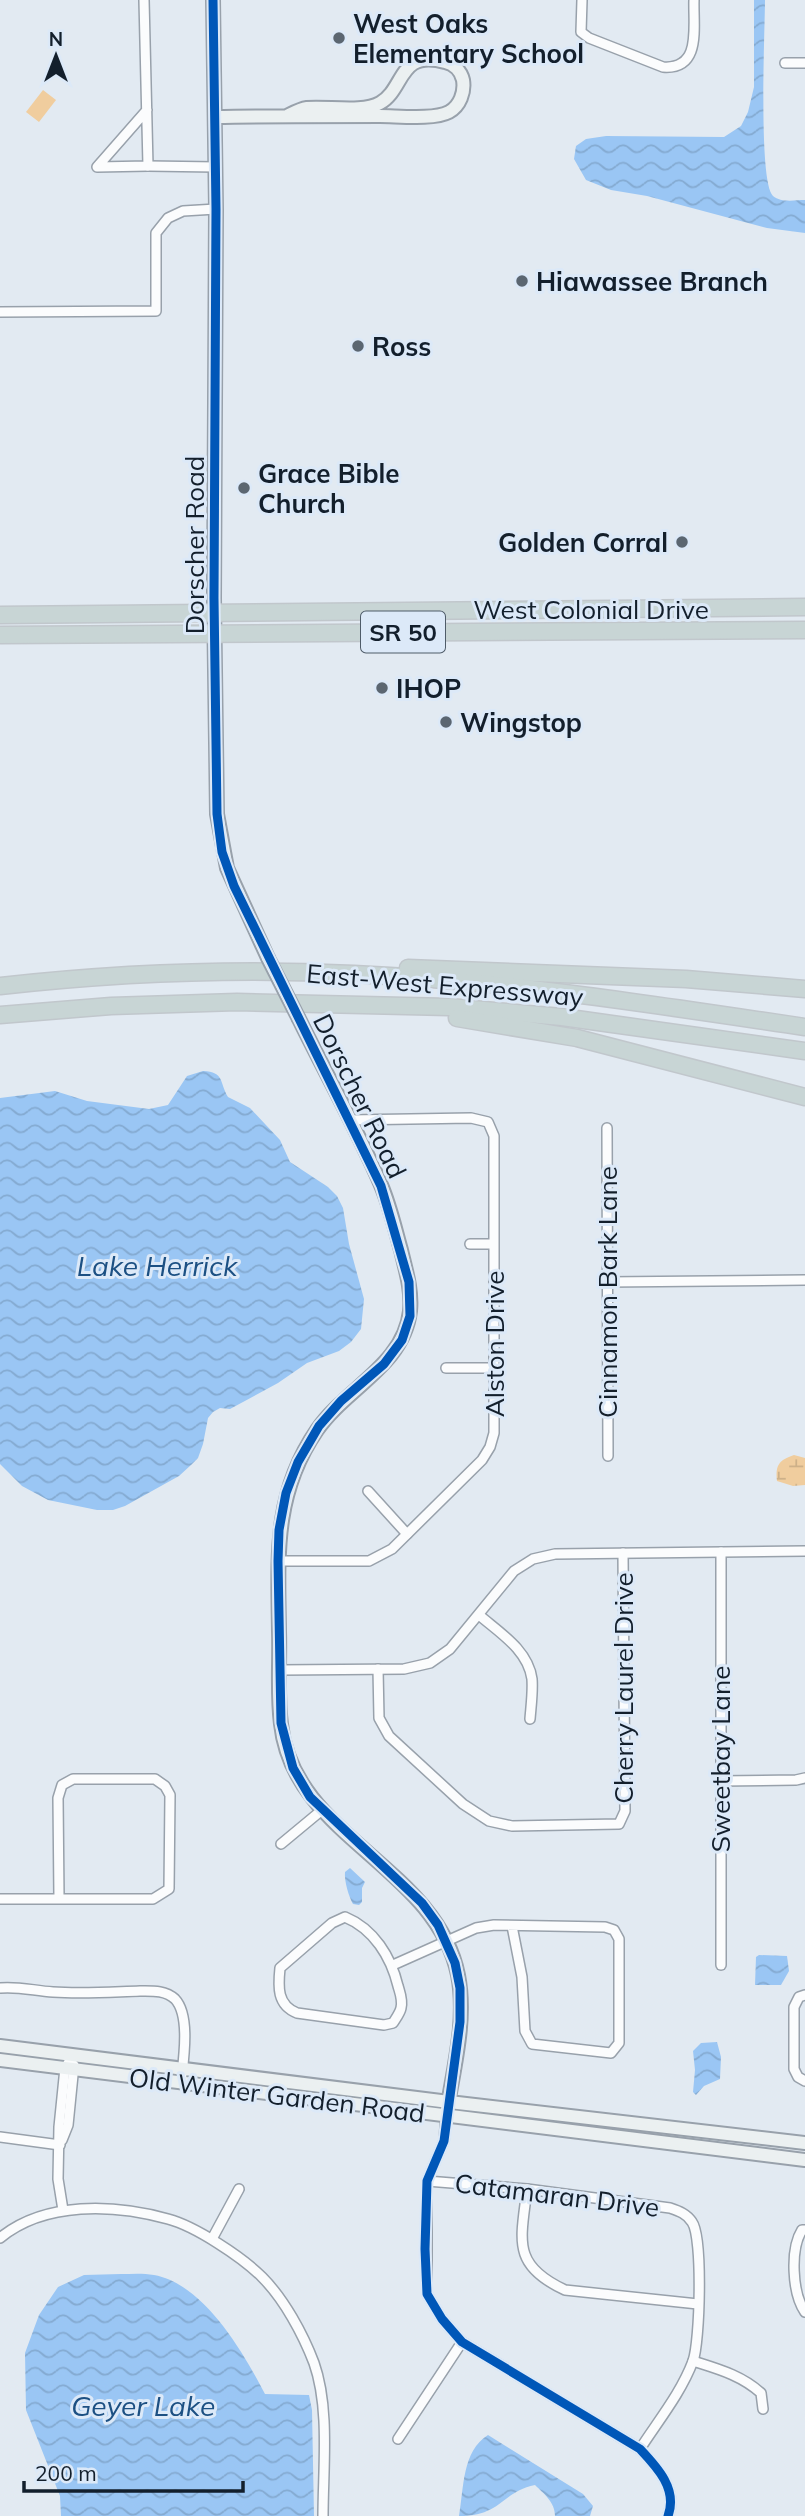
<svg xmlns="http://www.w3.org/2000/svg" width="805" height="2516" viewBox="0 0 805 2516" font-family="Mulish,sans-serif">
<style>
.green{fill:#f0cd9e}
.wetland{fill:url(#wetland-marsh)}
.water{fill:url(#water-waves)}
.lines{fill:none;stroke-linecap:round;stroke-linejoin:round}
.street-casing{stroke:#98a1ab;stroke-width:12}
.secondary-casing{stroke:#98a1ab;stroke-width:16}
.highway-casing{stroke:#c1c7cc;stroke-width:19}
.street{stroke:#fbfcfd;stroke-width:9}
.secondary{stroke:#ebf0f1;stroke-width:12}
.highway{stroke:#c8d5d5;stroke-width:16}
.secondary-bridge-casing{stroke:#98a1ab;stroke-width:16;stroke-linecap:butt}
.secondary-bridge{stroke:#ebf0f1;stroke-width:12}
.cycleway-casing{stroke:#dce9f8;stroke-width:13}
.cycleway{stroke:#0057b8;stroke-width:9}
.poi-dot{fill:#5b6671;stroke:#dce9f8;stroke-width:2.5}
.labels{text-anchor:middle;dominant-baseline:central;stroke-width:6;stroke-linejoin:round;paint-order:stroke}
.shield{fill:#dce9f8;stroke:#4f5c69;stroke-width:2}
.shield-label{font-size:24px;font-weight:bold;fill:#131f2c}
.poi-label{font-size:26px;font-weight:bold;fill:#131f2c;stroke:#dce9f8;text-anchor:start}
.street-label{font-size:26px;fill:#131f2c;stroke:#dce9f8}
.water-label{font-size:28px;font-style:italic;fill:#1c5083;stroke:#dce9f8}
</style>
<defs>
<pattern id="wetland-marsh" width="20" height="14" patternUnits="userSpaceOnUse" patternTransform="scale(1.75)"><rect width="20" height="14" fill="#f0cd9e"/><path d="M1 5h8M5 5V1M11 12h8M15 12V8" fill="none" stroke="#cdb088"/></pattern>
<pattern id="water-waves" width="16" height="10" patternUnits="userSpaceOnUse" patternTransform="scale(1.75)"><rect width="16" height="10" fill="#9ac6f4"/><path d="M0 5q4-4 8 0t8 0" fill="none" stroke="#84aad1"/></pattern>
</defs>
<rect width="100%" height="100%" fill="#e2eaf2"/>
<path class="green" d="M43,90L56,100L39,122L26,112Z"/>
<path class="wetland" d="M794,1455L805,1458V1485L793,1486L777,1481C775,1465 779,1460 794,1455Z"/>
<g class="water">
<path d="M754,0H765C765,29 758,182 773,196C781,203 795,200 805,200V233L767,228L647,196L611,190L586,180L574,159L576,146L586,139L606,136L724,137L741,126L748,112L754,87Z"/>
<path d="M203,1071C225,1072 219,1082 228,1097L250,1108L280,1140L290,1162L328,1187L337,1196L343,1208L349,1244L364,1299L361,1329L351,1342L339,1351L307,1363L278,1383L230,1409L220,1408L213,1412L208,1418L203,1444L198,1458L191,1465L179,1476L125,1506L113,1510H97L48,1500L22,1486L0,1464V1098L55,1091L87,1101L149,1109L168,1105L187,1076Z"/>
<path d="M350,1868L365,1882L362,1888V1902L359,1905L353,1904C349,1897 344,1881 345,1872Z"/>
<path d="M759,1955L787,1956L789,1971L781,1985H755L756,1957Z"/>
<path d="M717,2042L721,2057L720,2079L704,2086L696,2095L693,2092L695,2070L693,2051L701,2043Z"/>
<path d="M121,2274C131,2274 143,2273 154,2275C204,2284 243,2352 265,2394L309,2395L312,2410L314,2516H61L60,2496L26,2410L25,2353L39,2315L58,2287L84,2275Z"/>
<path d="M488,2435L583,2494L593,2506L590,2516H555C555,2502 544,2494 535,2485C501,2492 502,2516 459,2516C464,2488 462,2451 488,2435Z"/>
</g>
<g class="lines">
<g class="street-casing">
<g id="street">
<path d="M144,0C145,55 147,110 148,166L97,167L147,110"/>
<path d="M582,0L581,32L589,38L663,67C702,70 693,27 694,0"/>
<path d="M785,63H805"/>
<path d="M148,166L216,167"/>
<path d="M0,312L156,311V233L168,218L183,211L216,209"/>
<path d="M607,1128L608,1456"/>
<path d="M470,1244H493"/>
<path d="M607,1282L805,1280"/>
<path d="M446,1368H495"/>
<path d="M368,1491L407,1534"/>
<path d="M721,1552V1965"/>
<path d="M278,1561H369L392,1549L482,1460L490,1447L494,1433V1136L488,1122L471,1118L349,1120"/>
<path d="M479,1615C500,1633 528,1650 532,1679C533,1692 531,1706 530,1719"/>
<path d="M378,1669L379,1718L389,1736L463,1804L489,1821L512,1826L619,1824L625,1811L623,1553"/>
<path d="M280,1670L404,1669L430,1663L450,1649L514,1571L533,1559L555,1554L805,1551"/>
<path d="M719,1781L796,1780L805,1778"/>
<path d="M281,1844L322,1810"/>
<path d="M0,1899H153L169,1889L170,1795L165,1786L155,1779H73L62,1785L58,1798L59,1898"/>
<path d="M345,1917C374,1929 391,1957 398,1986C400,1993 403,2000 401,2008C400,2013 396,2018 393,2023L384,2025L297,2013C277,2005 278,1987 280,1968L332,1923Z"/>
<path d="M393,1965L476,1928L494,1925L605,1927L614,1930L619,1939V2043L611,2053L532,2044L525,2031L522,1977L512,1926"/>
<path d="M0,1988C18,1986 35,1991 53,1992C83,1994 110,1992 140,1991C152,1991 165,1990 175,1999C191,2016 183,2062 181,2083"/>
<path d="M805,1995L799,1997L794,2007V2069L798,2077L805,2081"/>
<path d="M446,2116L444,2141L427,2181V2294L442,2319L462,2342L640,2449C657,2467 678,2489 668,2516"/>
<path d="M0,2137L60,2145"/>
<path d="M62,2140L68,2125L74,2065"/>
<path d="M427,2181L527,2189L670,2208C679,2211 687,2214 692,2222C703,2237 700,2342 693,2361C681,2393 658,2421 640,2449"/>
<path d="M527,2189C521,2240 511,2265 565,2290L698,2304"/>
<path d="M63,2210L58,2179L59,2127L65,2068L73,2055"/>
<path d="M805,2230H802C790,2249 792,2293 805,2312"/>
<path d="M0,2238C45,2201 114,2204 168,2219C195,2226 242,2257 262,2277C284,2299 303,2334 314,2363C330,2408 323,2469 323,2516"/>
<path d="M212,2239L239,2189"/>
<path d="M693,2361C718,2369 741,2375 761,2393L763,2409"/>
<path d="M398,2439L462,2342"/>
</g>
</g>
<g class="secondary-casing">
<g id="secondary">
<path d="M213,0L216,209L214,598L217,814L227,868L268,958"/>
<path d="M215,117C270,116 325,116 380,116C398,116 434,120 449,112C460,106 465,92 463,80C461,71 454,64 445,62C398,49 405,89 380,103C363,113 327,106 307,108C300,109 293,113 287,116"/>
<path d="M299,1019C326,1074 357,1129 381,1185C390,1206 395,1229 401,1250C406,1271 412,1290 410,1311C404,1365 346,1388 317,1430C273,1494 278,1557 279,1631C280,1662 277,1694 281,1724C293,1837 436,1866 458,1975C467,2021 453,2070 446,2116"/>
<path d="M0,2046L449,2102L805,2143"/>
<path d="M0,2060L805,2160"/>
</g>
</g>
<g class="highway-casing">
<g id="highway">
<path d="M0,615L805,607"/>
<path d="M0,635L805,630"/>
<path d="M408,968L686,979L805,989"/>
<path d="M0,986C117,973 236,968 354,974C505,981 655,1005 805,1027"/>
<path d="M0,1015L111,1006L237,1002L449,1007L562,1017L805,1051"/>
<path d="M457,1018L577,1038L805,1097"/>
</g>
</g>
<use href="#street" class="street"/>
<use href="#secondary" class="secondary"/>
<use href="#highway" class="highway"/>
<g class="secondary-bridge-casing">
<path id="secondary-bridge" d="M268,958L299,1019"/>
</g>
<use href="#secondary-bridge" class="secondary-bridge"/>
<g class="cycleway-casing">
<path id="cycleway" d="M213,0L216,209L214,598L217,814L222,852L234,886L381,1186L409,1282L410,1316L402,1340L384,1364L341,1401L319,1426L298,1462L286,1493L279,1530L278,1561L281,1723L293,1768L310,1797L422,1903L438,1925L455,1963L460,1988V2022L444,2141L427,2181L425,2249L427,2294L442,2319L462,2342L640,2449C657,2467 678,2489 668,2516"/>
</g>
<use href="#cycleway" class="cycleway"/>
</g>
<g class="poi-dot">
<circle cx="339" cy="38" r="7"/>
<circle cx="522" cy="281" r="7"/>
<circle cx="358" cy="346" r="7"/>
<circle cx="244" cy="488" r="7"/>
<circle cx="682" cy="542" r="7"/>
<circle cx="382" cy="688" r="7"/>
<circle cx="446" cy="722" r="7"/>
</g>
<g class="labels">
<rect class="shield" x="361" y="611.5" width="84" height="41" rx="5"/>
<g class="shield-label">
<text x="403" y="632">SR 50</text>
</g>
<g class="poi-label">
<text x="353" y="23">West Oaks<tspan x="353" dy="30">Elementary School</tspan></text>
<text x="536" y="281">Hiawassee Branch</text>
<text x="372" y="346">Ross</text>
<text x="258" y="473">Grace Bible<tspan x="258" dy="30">Church</tspan></text>
<text x="668" y="542" text-anchor="end">Golden Corral</text>
<text x="396" y="688">IHOP</text>
<text x="460" y="722">Wingstop</text>
</g>
<g class="street-label">
<text transform="translate(194 545) rotate(-90)">Dorscher Road</text>
<text x="591" y="609">West Colonial Drive</text>
<text transform="translate(445 985) rotate(5)">East-West Expressway</text>
<text transform="translate(360 1096) rotate(64)">Dorscher Road</text>
<text transform="translate(607 1292) rotate(-90)">Cinnamon Bark Lane</text>
<text transform="translate(494 1344) rotate(-90)">Alston Drive</text>
<text transform="translate(623 1688) rotate(-90)">Cherry Laurel Drive</text>
<text transform="translate(720 1759) rotate(-90)">Sweetbay Lane</text>
<text transform="translate(277 2095) rotate(7)">Old Winter Garden Road</text>
<text transform="translate(557 2195) rotate(7)">Catamaran Drive</text>
</g>
<g class="water-label">
<text x="157" y="1265">Lake Herrick</text>
<text x="143" y="2405">Geyer Lake</text>
</g>
</g>
<g transform="translate(56 56)" stroke="#dce9f8" stroke-width="5" paint-order="stroke">
<path d="M0-5L12 26L0 18L-12 26Z" fill="#131f2c"/>
<text y="-10" font-size="19" font-weight="bold" text-anchor="middle" fill="#131f2c">N</text>
</g>
<path d="M24 2481v10h219v-10" fill="none" stroke="#131f2c" stroke-width="3.5"/>
<text x="35" y="2481" font-size="21" fill="#131f2c" stroke="#dce9f8" stroke-width="5" paint-order="stroke">200 m</text>
</svg>
